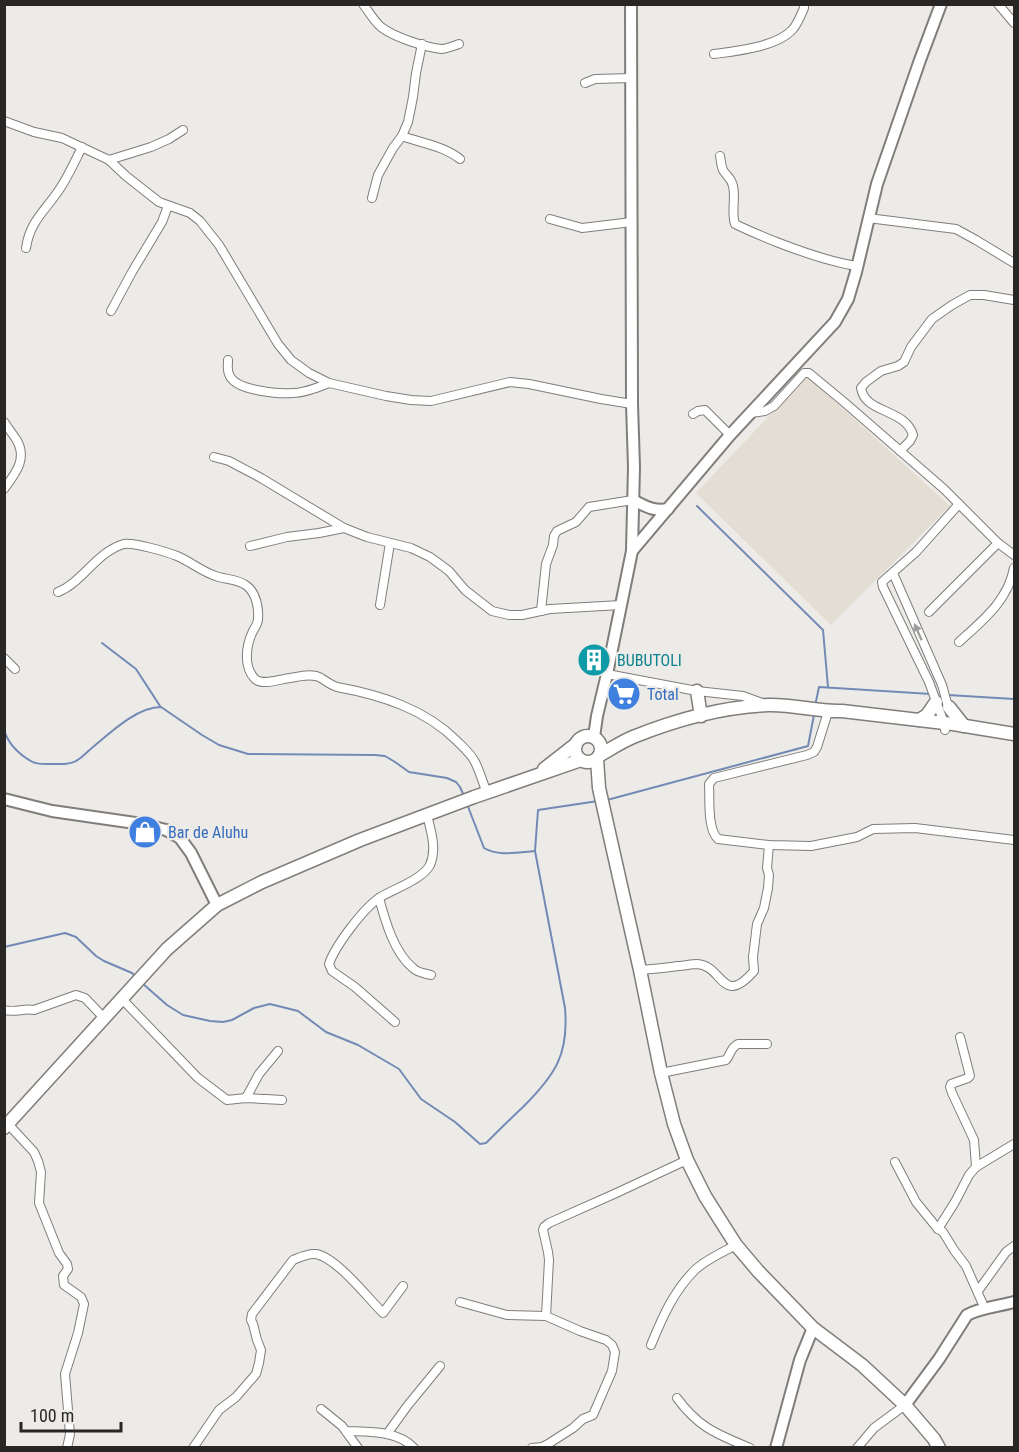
<svg xmlns="http://www.w3.org/2000/svg" width="1019" height="1452" viewBox="0 0 1019 1452" font-family="'Roboto Condensed',sans-serif">
<style>
.built{fill:#e4ddd3}
.lines{fill:none;stroke-linecap:round;stroke-linejoin:round}
.stream{stroke:#738ab5;stroke-width:2}
.street-casing{stroke:#807d7a;stroke-width:10}
.secondary-casing{stroke:#807d7a;stroke-width:14}
.primary-casing{stroke:#807d7a;stroke-width:15}
.street{stroke:#fff;stroke-width:8}
.secondary{stroke:#fff;stroke-width:10}
.primary{stroke:#fff;stroke-width:12}
.oneway{fill:#9e9e9d}
.labels{text-anchor:middle;dominant-baseline:central;stroke-width:4.5;stroke-linejoin:round;paint-order:stroke}
.culture-label{font-size:16px;fill:#0d838f;stroke:#edebe7;text-anchor:start}
.shop-label{font-size:16px;fill:#366cbe;stroke:#edebe7;text-anchor:start}
</style>
<rect width="100%" height="100%" fill="#edebe7"/>
<path class="built" d="M807,376L950,506L831,625L696,493Z"/>
<g class="lines">
<g class="stream">
<path d="M697,506L823,630L828,687"/>
<path d="M102,643L136,669L160,706"/>
<path d="M948,695L1014,699"/>
<path d="M815,706L819,687L931,694"/>
<path d="M4,729C7,742 16,751 26,758C35,765 42,764 52,764C60,764 69,765 76,761C82,758 88,751 93,747C111,732 137,707 161,707L202,735L219,745L248,754L375,755L385,756L395,762L409,772L447,778L456,782L460,787L464,796"/>
<path d="M607,800L808,746L814,715"/>
<path d="M467,804L484,848C499,857 519,852 535,851L538,810L598,801"/>
<path d="M4,947L65,933L76,937L96,956L104,961L132,973L136,977"/>
<path d="M142,983L167,1005L183,1015L210,1021L223,1022L232,1020L254,1008L270,1004L298,1011L326,1032L358,1045L399,1069L421,1099L455,1122L480,1144L486,1143C498,1131 510,1119 523,1107C555,1075 569,1055 565,1008L535,851"/>
</g>
<g class="street-casing">
<g id="street">
<path d="M363,4C369,12 374,21 381,27C394,37 424,47 441,49C447,49 453,46 459,44"/>
<path d="M998,4L1014,23"/>
<path d="M714,54C737,51 777,47 793,29C798,23 801,15 804,8V4"/>
<path d="M585,83L595,79L631,78"/>
<path d="M4,121L34,132L62,138L109,160L151,147L169,139L183,130"/>
<path d="M402,136C421,143 444,146 460,159"/>
<path d="M720,156C721,160 721,166 723,170C726,176 731,177 733,186C736,198 731,212 735,224C749,231 764,237 779,243C805,253 830,262 857,266"/>
<path d="M109,160L126,176L159,202L190,213L200,221L219,245L278,344L291,360L309,373L329,383L386,396L411,400L431,401L510,382L529,384L601,399L632,404"/>
<path d="M372,198L378,175L393,148L402,136L408,122L413,97L416,73L422,44"/>
<path d="M868,218L956,229L976,240L1014,263"/>
<path d="M550,219L582,228L632,222"/>
<path d="M26,248C30,221 45,211 59,190C68,177 75,161 82,147"/>
<path d="M111,311L132,272L162,222L168,206"/>
<path d="M228,360C228,364 227,370 229,374C234,391 279,394 293,393C305,393 319,387 329,383"/>
<path d="M751,413L765,411L774,406L804,373H809L844,402L944,489L998,543L1014,555"/>
<path d="M693,414L698,411L705,410L730,435"/>
<path d="M4,422C8,428 12,433 16,439C28,458 16,473 4,489"/>
<path d="M900,451L910,441L913,435C905,408 865,414 861,388L866,382L881,371L898,366L904,362L911,347L932,319L952,305L970,295H984L1014,300"/>
<path d="M214,457L229,461L261,478L344,528L367,537L411,548L430,557L449,571L465,590L492,611L509,615H522L550,609L621,605"/>
<path d="M250,546L287,537L319,533L344,528"/>
<path d="M893,573L942,685L949,710"/>
<path d="M58,592C83,582 96,552 124,544C133,542 167,552 177,556C189,561 200,570 213,575C224,580 237,578 247,586C256,593 259,608 258,619C258,624 255,627 253,631C246,645 243,667 255,679C263,686 280,679 290,678C299,676 313,673 321,678C327,682 331,685 337,687C381,695 425,709 457,741C464,748 471,754 475,762C480,772 483,783 487,793"/>
<path d="M380,605L390,543"/>
<path d="M541,611L546,564L553,545L554,536L557,531L576,522L589,507L633,500"/>
<path d="M929,612L998,543"/>
<path d="M959,642C982,621 1008,601 1014,568"/>
<path d="M4,658L15,669"/>
<path d="M607,674L697,691L743,696L762,703"/>
<path d="M828,712L817,747L814,752L807,755L714,778L709,784C710,799 707,829 718,839L769,845L811,846L857,837L873,829L915,828L1014,840"/>
<path d="M945,730L944,723L929,682L883,587L882,582L916,552L959,504"/>
<path d="M379,898C385,920 394,953 413,968C418,973 424,973 431,975"/>
<path d="M640,970C653,969 666,968 678,966C684,966 691,964 697,964C723,965 722,1008 754,971L753,957L757,924L764,908L768,888L769,875L767,868L769,845"/>
<path d="M122,999L198,1078L227,1100L246,1098L282,1100L266,1099"/>
<path d="M4,1010C15,1013 24,1008 34,1010L76,995L85,998L104,1018"/>
<path d="M395,1022L355,987L332,971L329,964C335,946 363,909 379,898C393,889 422,880 430,865C437,849 431,831 427,815"/>
<path d="M960,1037L970,1076L968,1078L951,1084L950,1087L952,1093L974,1140L976,1167"/>
<path d="M661,1073L726,1060C731,1054 730,1048 738,1044H767"/>
<path d="M246,1098L259,1074L278,1051"/>
<path d="M8,1124L34,1152L38,1161L41,1172L39,1203L59,1253L67,1264L68,1269L63,1276L64,1285L81,1297L84,1304L78,1333L65,1374L70,1434L67,1448"/>
<path d="M895,1162L916,1202L938,1229"/>
<path d="M978,1291L1006,1252L1014,1246"/>
<path d="M460,1302L507,1315L546,1316L580,1331L606,1340L612,1345L615,1352L612,1371L593,1415L583,1419L573,1428L548,1444L542,1447L532,1448"/>
<path d="M985,1309L966,1266L954,1250L943,1232L938,1229L955,1202L969,1175L976,1167L1014,1144"/>
<path d="M546,1316L549,1260L548,1252L543,1230L544,1227L549,1223C595,1203 641,1182 687,1160"/>
<path d="M651,1345C662,1318 674,1290 696,1269C707,1259 723,1252 736,1245"/>
<path d="M677,1398C699,1428 717,1434 750,1448"/>
<path d="M321,1409L342,1426L358,1448"/>
<path d="M346,1431C369,1432 397,1430 414,1448"/>
<path d="M387,1434L408,1405L440,1366"/>
<path d="M193,1448L219,1410L236,1397L256,1374L259,1363L261,1350L257,1340L253,1324L251,1320L252,1314L293,1260C300,1257 308,1253 316,1254C337,1258 367,1297 383,1313L403,1286"/>
<path d="M857,1448L874,1428L905,1405"/>
</g>
</g>
<g class="secondary-casing">
<g id="secondary">
<path d="M633,500C645,506 654,512 668,509"/>
<path d="M632,551L730,435L835,322L848,299L856,272L877,184L920,60L941,4"/>
<path d="M594,737L597,716L607,674L632,551L634,467L632,404L631,4"/>
<path d="M4,799L52,811L142,824L166,830L180,838L191,853L217,905"/>
<path d="M905,1405L939,1359L967,1315C979,1308 1000,1306 1014,1302"/>
<path d="M776,1448L800,1360L813,1328"/>
</g>
</g>
<g class="primary-casing">
<g id="primary">
<path d="M697,691L701,716"/>
<path d="M949,707L964,726"/>
<path d="M919,720L927,715L936,702"/>
<circle cx="588" cy="749" r="13"/>
<path d="M600,755C611,749 621,742 633,737C675,720 722,707 768,705C793,704 817,712 842,711L953,724L1014,734"/>
<path d="M597,759L599,788L640,970L661,1073L674,1124L687,1160L705,1196L722,1223L736,1245L758,1271L813,1328L862,1365L905,1405L934,1439L939,1448"/>
<path d="M544,769L576,744"/>
<path d="M4,1128L167,949L217,905L262,882L360,840L474,797L581,760"/>
</g>
</g>
<use href="#street" class="street"/>
<use href="#secondary" class="secondary"/>
<use href="#primary" class="primary"/>
</g>
<defs><path id="oneway-solid" d="M-6-.8H1V-3.2L6.5 0L1 3.2V.8H-6Z" transform="scale(1.5)"/></defs>
<use class="oneway" href="#oneway-solid" transform="translate(918 632) rotate(-114)"/>
<defs>
<g id="building-disc" transform="scale(1.725)"><circle r="9.5" fill="#0f9aa8" stroke="#edebe7"/><path d="M-4-6H4V6H1V3H-1V6H-4ZM-2.5-4.3h1.7v1.8h-1.7ZM.8-4.3h1.7v1.8H.8ZM-2.5-1h1.7V.8h-1.7ZM.8-1h1.7V.8H.8Z" fill="#fff"/></g>
<g id="supermarket-disc" transform="scale(1.725)"><circle r="9.5" fill="#3f7fe0" stroke="#edebe7"/><path d="M-6-5.5h2.5l.6 2H6L4.5 2H-2.5L-4.4-4H-6ZM-1.5 3.2a1.3 1.3 0 1 0 .1 0ZM3 3.2a1.3 1.3 0 1 0 .1 0Z" fill="#fff"/></g>
<g id="shop-disc" transform="scale(1.725)"><circle r="9.5" fill="#3f7fe0" stroke="#edebe7"/><path d="M-5-2.5h2.3a2.7 3.5 0 0 1 5.4 0H5L5.5 6h-11ZM-1.5-2.5h3a1.5 2.3 0 0 0-3 0Z" fill="#fff"/></g>
</defs>
<g fill-rule="evenodd">
<use href="#building-disc" x="594" y="660"/>
<use href="#supermarket-disc" x="624" y="694"/>
<use href="#shop-disc" x="145" y="832"/>
</g>
<g class="labels">
<g class="culture-label">
<text x="617" y="660">BUBUTOLI</text>
</g>
<g class="shop-label">
<text x="647" y="694">Total</text>
<text x="168" y="832">Bar de Aluhu</text>
</g>
</g>
<rect width="1019" height="1452" fill="none" stroke="#282725" stroke-width="12"/>
<path d="M21 1422v9h100v-9" fill="none" stroke="#282725" stroke-width="3"/>
<text x="30" y="1422" font-size="18" fill="#282725" stroke="#edebe7" stroke-width="4.5" paint-order="stroke">100 m</text>
</svg>
